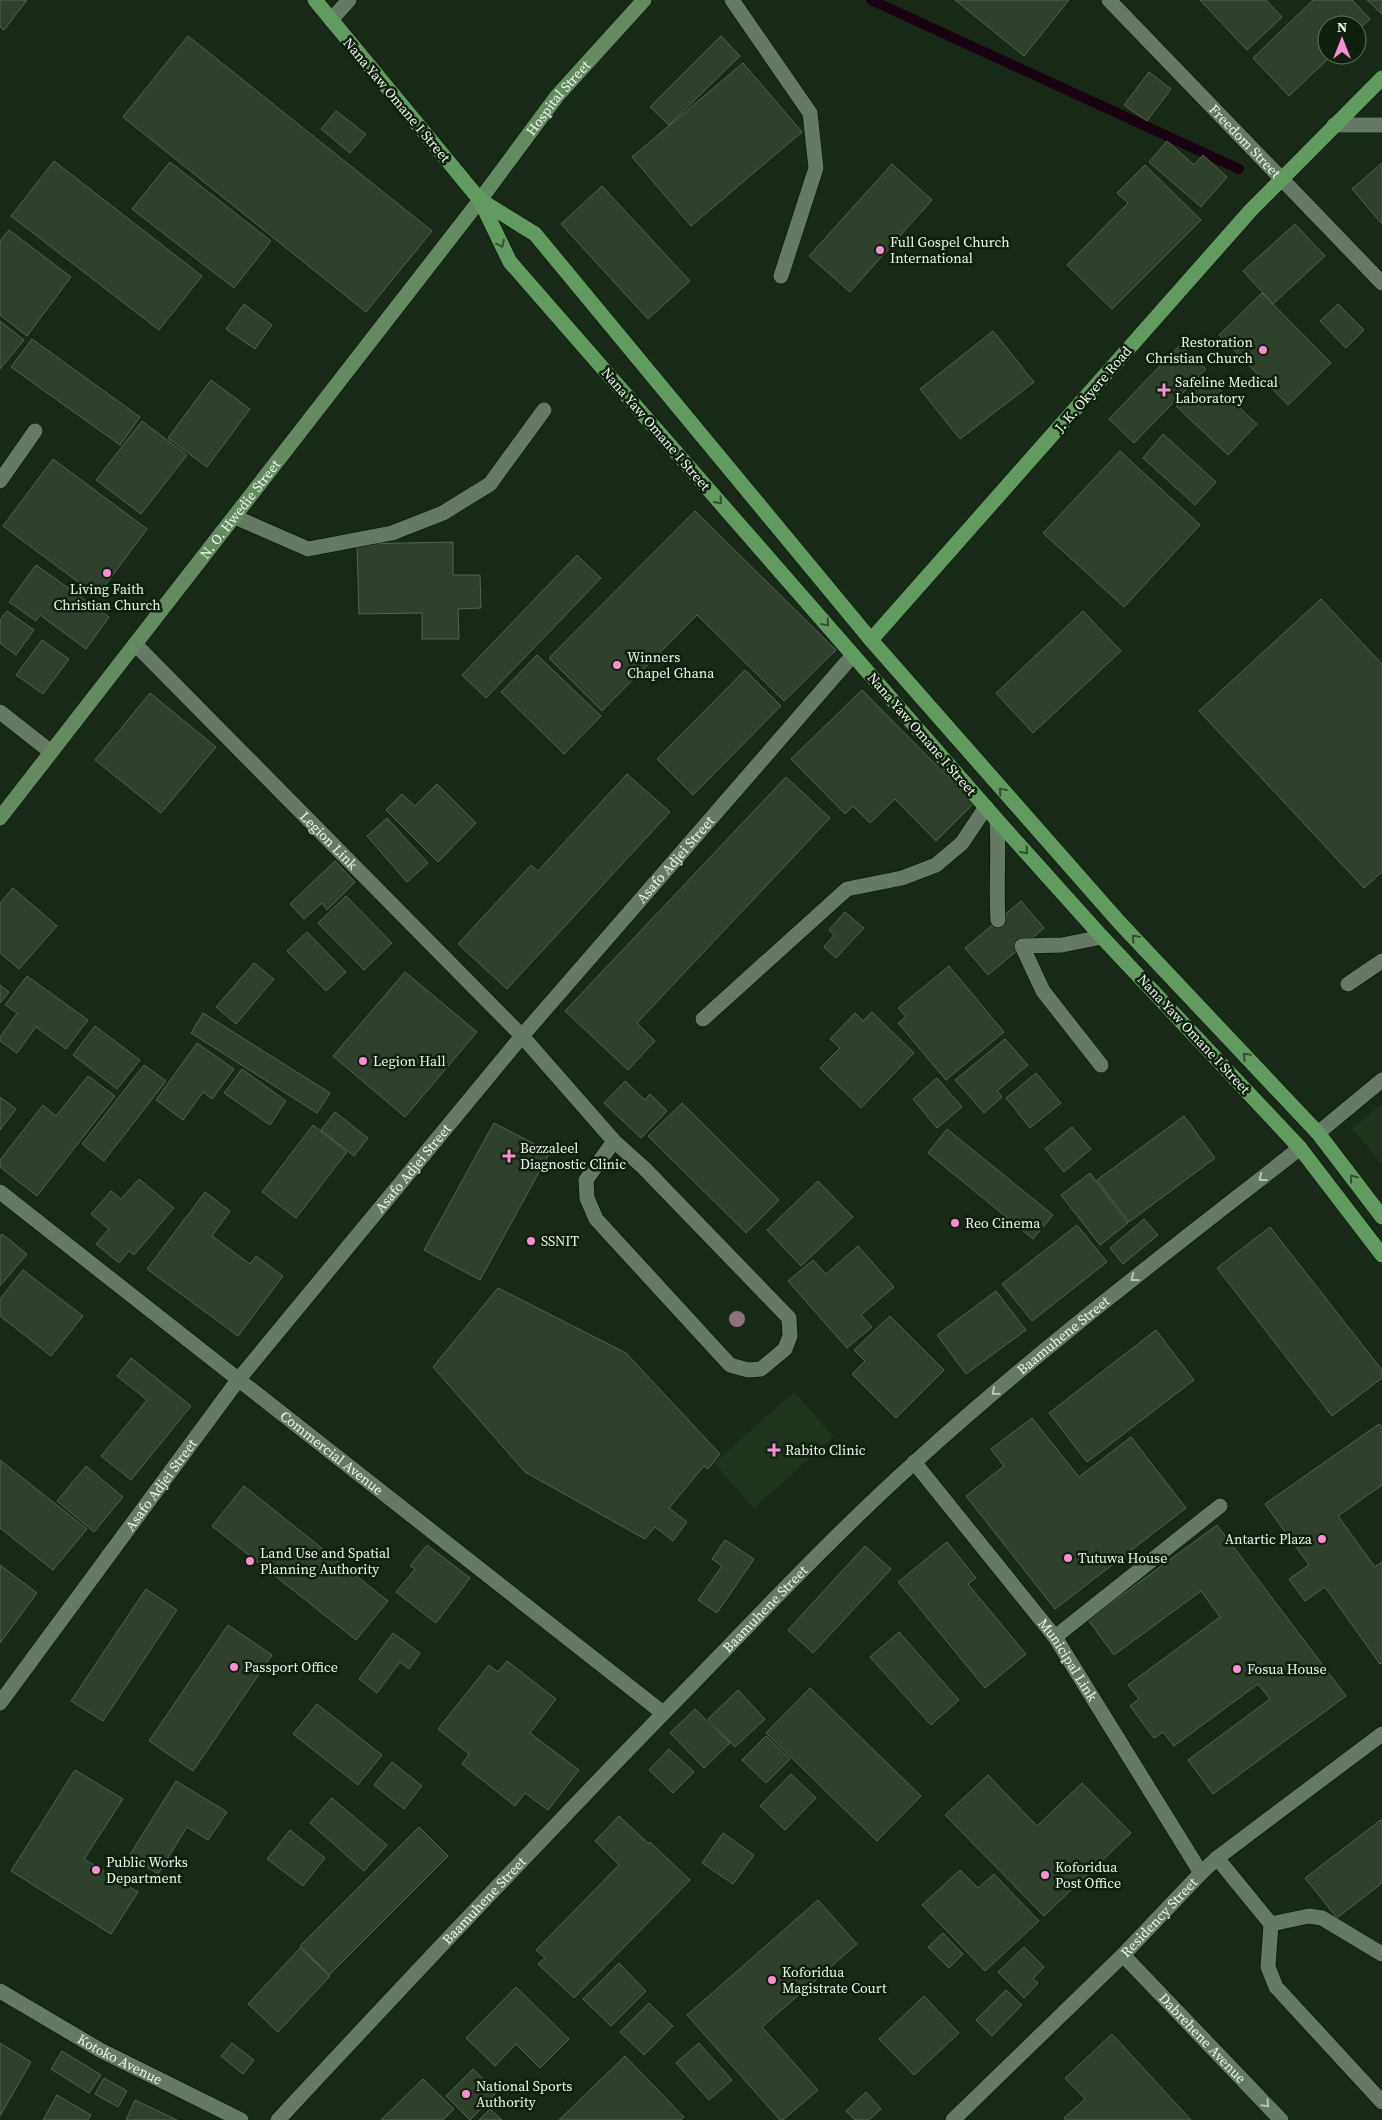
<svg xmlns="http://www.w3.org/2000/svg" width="1382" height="2120" viewBox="0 0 1382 2120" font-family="'Source Serif 4',serif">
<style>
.built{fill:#1e341d}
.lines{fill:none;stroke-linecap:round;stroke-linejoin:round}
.stream{stroke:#180211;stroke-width:10}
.building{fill:#2f402d;stroke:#526551}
.lane-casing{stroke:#031103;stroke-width:16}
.street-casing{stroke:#031103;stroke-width:16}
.secondary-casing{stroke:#031103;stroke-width:16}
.primary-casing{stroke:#031103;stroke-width:16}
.lane{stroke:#657964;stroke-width:15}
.street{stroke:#657964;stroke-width:15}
.secondary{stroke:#648a62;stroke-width:15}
.primary{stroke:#629b5f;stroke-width:15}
.tree{fill:#8b727e}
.oneway{stroke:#30512e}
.oneway2{stroke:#b6c5b5}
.poi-dot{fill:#f591d2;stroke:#0f1f0e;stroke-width:2}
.labels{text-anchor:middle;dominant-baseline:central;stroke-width:5;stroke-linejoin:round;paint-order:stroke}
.street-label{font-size:14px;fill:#ecf7eb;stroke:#0f1f0e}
.poi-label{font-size:14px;fill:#ecf7eb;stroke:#0f1f0e;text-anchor:start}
</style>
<rect width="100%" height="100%" fill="#182917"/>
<g class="built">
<path d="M1382,1104V1165L1352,1128Z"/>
<path d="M794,1392L834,1437L754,1508L714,1463Z"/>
</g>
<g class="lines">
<path class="stream" d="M871,0L1239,169"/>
</g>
<g class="building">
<path d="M0,0H27L4,30L0,27Z"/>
<path d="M955,0H1069L1024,56Z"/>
<path d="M1200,0H1266L1282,17L1247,50Z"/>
<path d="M1313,0H1352L1370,19L1357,31V25H1327V55H1332L1289,96L1253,58Z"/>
<path d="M1367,0H1382V14Z"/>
<path d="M188,36L432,231L366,312L123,117Z"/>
<path d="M721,36L740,56L669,125L650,107Z"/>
<path d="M743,63L802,132L691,226L632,157Z"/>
<path d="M1149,72L1171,89L1147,121L1124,105Z"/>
<path d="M336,111L366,134L350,153L321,129Z"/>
<path d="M1167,141L1194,165L1203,155L1227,177L1201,207L1149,162Z"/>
<path d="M54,161L202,276L159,330L11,216Z"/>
<path d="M170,162L271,241L234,288L132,209Z"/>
<path d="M1382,163V224L1352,189Z"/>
<path d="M892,164L932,200L850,292L809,256Z"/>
<path d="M1145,165L1201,220L1112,309L1067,265L1128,203L1117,193Z"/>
<path d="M602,186L690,281L648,319L561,224Z"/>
<path d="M1295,224L1325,256L1273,304L1243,271Z"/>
<path d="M9,230L71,277L27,336L0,315V241Z"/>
<path d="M1262,293L1331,363L1288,405L1219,335Z"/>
<path d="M244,304L272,325L255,349L226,329Z"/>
<path d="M1338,304L1364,330L1346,348L1320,321Z"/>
<path d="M0,321L24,340L0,369Z"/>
<path d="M993,331L1034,382L960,439L920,389Z"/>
<path d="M32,339L140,417L120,445L11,367Z"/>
<path d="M1180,345L1206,369L1134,443L1109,419Z"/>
<path d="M1205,376L1257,424L1228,455L1176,406Z"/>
<path d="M211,380L250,409L207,467L168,438Z"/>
<path d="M142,421L187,455L141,514L96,480Z"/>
<path d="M1163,434L1216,482L1195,505L1143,458Z"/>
<path d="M1120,451L1200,525L1124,607L1043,533Z"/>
<path d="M53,459L147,529L97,596L3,526Z"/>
<path d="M695,511L836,650L784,701L697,615L602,711L549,658Z"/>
<path d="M453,542V575H480L481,608L458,609L459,639H422V613L359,614L357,544Z"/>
<path d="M577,555L601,578L486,698L462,675Z"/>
<path d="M36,565L109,617L86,649L40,615L36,621L9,602Z"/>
<path d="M1321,599L1382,664V872L1364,888L1199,711Z"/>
<path d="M7,611L34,630L16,655L0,643V620Z"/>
<path d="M1083,611L1121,651L1033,733L996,693Z"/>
<path d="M42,640L69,659L43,694L16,675Z"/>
<path d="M537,655L601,716L564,754L501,692Z"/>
<path d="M745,670L781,706L693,795L657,759Z"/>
<path d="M862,690L974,803L936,841L895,799L870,823L853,806L845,814L791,759Z"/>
<path d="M150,693L216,747L161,813L95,760Z"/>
<path d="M627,774L670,812L507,989L458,944L531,865L538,871Z"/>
<path d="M786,777L830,818L637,1023L655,1041L628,1070L565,1011Z"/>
<path d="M437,784L476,823L438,862L386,810L402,794L415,806Z"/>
<path d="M387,818L428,863L407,882L367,836Z"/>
<path d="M335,861L355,882L327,910L322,903L304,919L290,904Z"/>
<path d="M13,888L57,926L19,969L0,953V903Z"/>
<path d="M346,896L392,943L364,970L318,923Z"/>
<path d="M1021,901L1044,928L988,975L965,948Z"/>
<path d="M845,912L864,928L836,958L824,947L834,935L829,930Z"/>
<path d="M307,932L346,972L326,991L287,951Z"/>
<path d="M254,963L274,979L236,1024L216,1007Z"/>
<path d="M949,966L1004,1032L946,1080L898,1023L906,1017L898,1008Z"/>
<path d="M405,972L477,1032L405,1117L333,1056Z"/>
<path d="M27,976L88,1020L66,1049L36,1027L17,1053L0,1041V1037L17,1013L5,1005Z"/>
<path d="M0,985L9,992L0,1003Z"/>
<path d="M872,1012L914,1053L861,1108L820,1068L840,1048L830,1039L855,1013L863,1021Z"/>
<path d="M203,1013L330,1093L317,1113L191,1033Z"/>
<path d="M95,1026L140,1060L117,1089L73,1055Z"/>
<path d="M1005,1039L1028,1065L997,1091L1002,1097L984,1113L955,1080Z"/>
<path d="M197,1043L234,1069L212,1099L203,1092L183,1120L156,1100Z"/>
<path d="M144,1065L166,1081L104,1161L82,1144Z"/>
<path d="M242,1069L286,1101L270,1125L224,1093Z"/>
<path d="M1036,1073L1061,1103L1030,1128L1006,1098Z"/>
<path d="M88,1076L115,1096L37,1196L0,1167V1160L43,1105L56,1116Z"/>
<path d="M937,1078L962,1107L937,1128L913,1099Z"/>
<path d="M625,1081L645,1100L650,1094L667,1111L641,1138L604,1103Z"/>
<path d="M0,1097L16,1109L0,1130Z"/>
<path d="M682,1103L779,1200L746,1233L648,1136Z"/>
<path d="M335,1112L368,1138L354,1156L321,1130Z"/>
<path d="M1184,1116L1215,1158L1129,1222L1097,1180Z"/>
<path d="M494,1123L550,1152L480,1280L424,1250Z"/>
<path d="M313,1125L347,1152L296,1218L262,1192Z"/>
<path d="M1072,1127L1091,1149L1064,1172L1045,1149Z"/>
<path d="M947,1129L1053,1215L1033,1239L928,1153Z"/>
<path d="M1090,1173L1128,1223L1100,1245L1061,1195Z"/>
<path d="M139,1179L174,1208L134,1255L129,1251L119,1263L96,1244L109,1229L91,1214L111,1191L121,1199Z"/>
<path d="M818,1181L853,1217L801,1266L767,1230Z"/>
<path d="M205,1192L230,1211L212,1236L250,1264L256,1256L283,1276L238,1336L147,1269Z"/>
<path d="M1144,1219L1158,1235L1123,1264L1110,1248Z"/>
<path d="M1077,1225L1107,1262L1032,1321L1002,1284Z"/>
<path d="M1270,1227L1382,1370V1378L1332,1416L1217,1268Z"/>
<path d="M2,1234L27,1254L0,1286V1236Z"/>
<path d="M858,1246L894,1287L861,1315L872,1327L847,1348L788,1281L813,1260L826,1274Z"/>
<path d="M23,1270L83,1316L51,1356L0,1316V1299Z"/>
<path d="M498,1288L626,1353L720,1454L708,1469L704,1466L669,1508L687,1522L673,1541L655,1527L645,1539L525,1472L433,1367Z"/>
<path d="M996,1291L1026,1330L966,1374L937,1335Z"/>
<path d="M890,1316L944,1370L896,1418L852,1374L865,1361L854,1350Z"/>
<path d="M1156,1330L1194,1380L1087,1462L1049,1413Z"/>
<path d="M131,1358L191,1406L131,1480L101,1456L147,1400L117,1376Z"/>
<path d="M1032,1418L1079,1477L1131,1437L1186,1508L1055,1609L966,1496L1004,1466L991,1449Z"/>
<path d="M1379,1424L1382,1427V1485L1338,1516L1375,1567L1382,1562V1662L1380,1664L1325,1587L1305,1601L1289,1579L1309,1565L1265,1504Z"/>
<path d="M0,1460L87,1529L53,1570L0,1528Z"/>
<path d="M86,1466L123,1497L94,1532L57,1501Z"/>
<path d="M244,1486L388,1601L356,1640L212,1526Z"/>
<path d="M1217,1525L1346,1696L1213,1794L1188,1760L1270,1699L1258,1684L1174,1746L1163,1732L1154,1738L1130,1706L1139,1699L1128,1685L1220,1617L1201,1591L1114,1655L1088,1620Z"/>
<path d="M725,1540L754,1559L717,1613L698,1600L722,1566L712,1559Z"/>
<path d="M947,1542L976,1578L968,1584L1026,1654L985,1688L898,1582Z"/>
<path d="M427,1545L470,1578L436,1623L396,1592L415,1569L410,1566Z"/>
<path d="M865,1546L891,1569L813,1653L788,1630Z"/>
<path d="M0,1565L37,1593L0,1643Z"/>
<path d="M146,1589L177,1610L103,1721L71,1701Z"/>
<path d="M228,1625L272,1655L193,1771L149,1741Z"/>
<path d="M899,1632L959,1700L931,1725L870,1657Z"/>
<path d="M393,1633L420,1653L409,1669L400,1662L377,1693L359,1679Z"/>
<path d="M507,1661L556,1699L530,1733L579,1770L548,1810L525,1793L515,1806L462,1764L469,1754L438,1729L489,1665L498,1672Z"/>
<path d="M810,1688L921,1796L877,1841L766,1733Z"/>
<path d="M738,1690L765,1719L735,1747L708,1719Z"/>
<path d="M317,1704L382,1755L358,1785L293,1734Z"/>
<path d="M695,1709L730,1743L704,1768L670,1733Z"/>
<path d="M766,1736L790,1759L766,1783L742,1760Z"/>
<path d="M669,1749L694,1772L673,1793L649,1770Z"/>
<path d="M392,1762L422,1786L404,1809L374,1785Z"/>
<path d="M75,1770L123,1799L84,1859L138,1892L111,1934L11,1871Z"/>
<path d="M791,1774L816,1798L785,1830L760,1806Z"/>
<path d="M988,1775L1037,1826L1082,1783L1131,1833L1044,1916L945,1815Z"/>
<path d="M176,1781L227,1812L208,1840L187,1827L158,1874L129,1856Z"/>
<path d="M332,1798L387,1845L364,1871L310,1823Z"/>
<path d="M619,1816L649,1844L650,1842L690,1880L574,1998L538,1964L545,1958L536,1950L619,1865L595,1841Z"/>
<path d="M1382,1819V1883L1337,1918L1305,1878Z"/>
<path d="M419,1827L448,1856L329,1975L300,1946Z"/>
<path d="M290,1830L325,1858L303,1886L267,1859Z"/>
<path d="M723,1833L754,1855L733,1884L702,1863Z"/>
<path d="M960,1870L978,1888L994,1874L1039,1921L985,1971L922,1905Z"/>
<path d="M818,1900L857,1944L762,2027L818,2090L783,2120H780L687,2015Z"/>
<path d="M943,1933L963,1954L949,1968L928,1947Z"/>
<path d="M1024,1947L1044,1967L1033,1979L1038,1983L1024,1998L998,1972Z"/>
<path d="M300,1948L330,1976L278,2032L248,2004Z"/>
<path d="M619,1963L646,1991L611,2026L583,1999Z"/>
<path d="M516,1987L569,2039L540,2068L516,2044L495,2066L466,2038Z"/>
<path d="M1006,1990L1022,2005L992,2036L976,2020Z"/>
<path d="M924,1996L959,2033L914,2075L879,2039Z"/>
<path d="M649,2003L673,2026L644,2055L620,2032Z"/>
<path d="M1112,2034L1191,2120H1066L1064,2118L1085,2099L1065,2078Z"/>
<path d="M0,2043L31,2062L0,2116Z"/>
<path d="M232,2043L254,2060L243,2074L221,2056Z"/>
<path d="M699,2043L732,2080L709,2100L676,2063Z"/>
<path d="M62,2051L101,2075L89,2093L51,2069Z"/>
<path d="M625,2056L684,2117L681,2120H559Z"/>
<path d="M473,2069L497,2092L470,2120L446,2096Z"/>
<path d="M104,2078L127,2091L118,2107L95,2094Z"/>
<path d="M423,2079L454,2109L443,2120H381Z"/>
<path d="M866,2092L881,2109L869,2120H855L846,2111Z"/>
<path d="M57,2095L91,2115L88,2120H43Z"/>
<path d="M135,2100L177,2120H126Z"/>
<path d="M490,2109L502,2120H479Z"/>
</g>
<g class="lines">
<g class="lane-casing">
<g id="lane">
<path d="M732,0L810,113L816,168L781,276"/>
<path d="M331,20L349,0"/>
<path d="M0,481L35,431"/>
<path d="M235,517L308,549L392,533L443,513L490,484L544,410"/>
<path d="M0,712L51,752"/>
<path d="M997,820C999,854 996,887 998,920"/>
<path d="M1348,984L1382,961"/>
<path d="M703,1019L847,889L902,878L936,865L962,843L986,807"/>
<path d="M522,1036L614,1141L644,1168L789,1318L790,1336L785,1349L761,1369L748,1370L730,1365L596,1219L587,1198L586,1180L614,1141"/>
<path d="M1101,1065L1043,991L1022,946L1062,945L1102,937"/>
<path d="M1055,1637L1220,1506"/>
<path d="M1217,1858L1271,1924L1268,1967L1276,1987L1382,2102"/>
<path d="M1271,1924L1309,1916L1322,1918L1382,1954"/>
</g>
</g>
<g class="street-casing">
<g id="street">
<path id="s1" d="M1109,0L1382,283"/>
<path d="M1334,125H1382"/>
<path id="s2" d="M135,644L522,1036"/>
<path d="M1318,1133L1382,1080"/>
<path id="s3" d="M0,1192L663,1713"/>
<path id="s4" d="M914,1462L1055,1637L1201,1873"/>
<path id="s5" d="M0,1703L238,1380L522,1036L853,655"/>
<path id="s6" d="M1123,1955L1281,2120"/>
<path id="s7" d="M0,1991L100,2050L241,2120"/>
<path id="s8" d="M278,2120C415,1973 553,1826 694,1682C766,1608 838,1531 915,1462C1038,1350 1170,1250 1300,1148"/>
<path id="s9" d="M953,2120L1123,1955L1201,1873L1217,1858L1382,1734"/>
</g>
</g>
<g class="secondary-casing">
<g id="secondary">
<path id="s10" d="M0,818L480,200L557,96L644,0"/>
</g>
</g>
<g class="primary-casing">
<g id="primary">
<path d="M315,0L480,200L510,262L997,820L1102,937L1300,1148L1382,1255"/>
<path d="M480,200L535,234L871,640L1119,922L1318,1133L1382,1217"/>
<path d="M871,640L1251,210L1382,78"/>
</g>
</g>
<use href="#lane" class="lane"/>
<use href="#street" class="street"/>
<use href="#secondary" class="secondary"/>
<use href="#primary" class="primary"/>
</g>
<circle class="tree" cx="737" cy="1319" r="8"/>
<defs><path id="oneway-chevron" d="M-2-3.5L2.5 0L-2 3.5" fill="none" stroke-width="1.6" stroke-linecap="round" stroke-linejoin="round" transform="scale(1.25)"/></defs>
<g class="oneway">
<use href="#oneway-chevron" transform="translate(501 244) rotate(64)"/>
<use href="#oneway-chevron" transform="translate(719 501) rotate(49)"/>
<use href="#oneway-chevron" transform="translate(826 623) rotate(49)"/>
<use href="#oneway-chevron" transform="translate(1002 791) rotate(-131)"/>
<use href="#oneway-chevron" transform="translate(1025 851) rotate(48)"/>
<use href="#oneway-chevron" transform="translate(1135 938) rotate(-133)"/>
<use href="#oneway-chevron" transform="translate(1246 1056) rotate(-133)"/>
<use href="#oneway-chevron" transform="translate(1353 1178) rotate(-127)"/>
</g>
<g class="oneway2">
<use href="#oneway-chevron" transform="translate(1262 1178) rotate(142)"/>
<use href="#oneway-chevron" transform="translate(1134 1278) rotate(142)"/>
<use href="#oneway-chevron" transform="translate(995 1392) rotate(139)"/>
<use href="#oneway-chevron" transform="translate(1266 2104) rotate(46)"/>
</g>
<g class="poi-dot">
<circle cx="880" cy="250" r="5"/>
<circle cx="1263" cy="350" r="5"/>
<path d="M1161.5 382.5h5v5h5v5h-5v5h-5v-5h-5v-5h5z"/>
<circle cx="107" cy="573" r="5"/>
<circle cx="617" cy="665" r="5"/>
<circle cx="363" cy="1061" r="5"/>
<path d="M506.5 1148.5h5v5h5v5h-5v5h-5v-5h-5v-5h5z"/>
<circle cx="955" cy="1223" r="5"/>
<circle cx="531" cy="1241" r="5"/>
<path d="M771.5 1442.5h5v5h5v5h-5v5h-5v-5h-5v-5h5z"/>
<circle cx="1322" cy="1539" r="5"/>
<circle cx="1068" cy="1558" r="5"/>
<circle cx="250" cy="1561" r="5"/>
<circle cx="234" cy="1667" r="5"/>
<circle cx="1237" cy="1669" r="5"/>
<circle cx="96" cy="1870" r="5"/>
<circle cx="1045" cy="1875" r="5"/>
<circle cx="772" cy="1980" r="5"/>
<circle cx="466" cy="2094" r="5"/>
</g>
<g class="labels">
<g class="street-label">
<text stroke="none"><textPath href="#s10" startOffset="911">Hospital Street</textPath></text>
<text transform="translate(397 100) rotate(50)">Nana Yaw Omane I Street</text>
<text stroke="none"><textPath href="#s1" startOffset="196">Freedom Street</textPath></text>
<text transform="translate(1093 389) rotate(-49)">J. K. Okyere Road</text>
<text transform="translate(656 429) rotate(49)">Nana Yaw Omane I Street</text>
<text stroke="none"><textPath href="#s10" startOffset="391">N. O. Hwedie Street</textPath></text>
<text transform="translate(922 734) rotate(49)">Nana Yaw Omane I Street</text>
<text stroke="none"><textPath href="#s2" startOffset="276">Legion Link</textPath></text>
<text stroke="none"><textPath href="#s5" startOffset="1081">Asafo Adjei Street</textPath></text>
<text transform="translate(1194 1034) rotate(47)">Nana Yaw Omane I Street</text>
<text stroke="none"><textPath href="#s5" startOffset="676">Asafo Adjei Street</textPath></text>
<text stroke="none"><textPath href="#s8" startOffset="1111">Baamuhene Street</textPath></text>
<text stroke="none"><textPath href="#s3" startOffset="422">Commercial Avenue</textPath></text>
<text stroke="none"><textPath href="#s5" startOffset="271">Asafo Adjei Street</textPath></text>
<text stroke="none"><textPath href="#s8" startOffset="706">Baamuhene Street</textPath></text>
<text stroke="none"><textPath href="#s4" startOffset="251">Municipal Link</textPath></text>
<text stroke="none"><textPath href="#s8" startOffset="301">Baamuhene Street</textPath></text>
<text stroke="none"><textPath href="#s9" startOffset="289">Residency Street</textPath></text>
<text stroke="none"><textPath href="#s6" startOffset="115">Dabrehene Avenue</textPath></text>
<text stroke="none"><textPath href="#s7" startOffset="138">Kotoko Avenue</textPath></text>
</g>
<g class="poi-label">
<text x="890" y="242">Full Gospel Church<tspan x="890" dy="16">International</tspan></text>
<text x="1253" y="342" text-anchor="end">Restoration<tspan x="1253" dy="16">Christian Church</tspan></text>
<text x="1175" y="382">Safeline Medical<tspan x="1175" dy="16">Laboratory</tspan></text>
<text x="107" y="589" text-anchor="middle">Living Faith<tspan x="107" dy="16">Christian Church</tspan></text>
<text x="627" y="657">Winners<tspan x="627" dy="16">Chapel Ghana</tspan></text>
<text x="373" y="1061">Legion Hall</text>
<text x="520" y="1148">Bezzaleel<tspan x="520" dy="16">Diagnostic Clinic</tspan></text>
<text x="965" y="1223">Reo Cinema</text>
<text x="541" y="1241">SSNIT</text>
<text x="785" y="1450">Rabito Clinic</text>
<text x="1312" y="1539" text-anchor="end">Antartic Plaza</text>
<text x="260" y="1553">Land Use and Spatial<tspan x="260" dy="16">Planning Authority</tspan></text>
<text x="1078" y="1558">Tutuwa House</text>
<text x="244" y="1667">Passport Office</text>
<text x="1247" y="1669">Fosua House</text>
<text x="106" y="1862">Public Works<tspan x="106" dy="16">Department</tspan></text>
<text x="1055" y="1867">Koforidua<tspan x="1055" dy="16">Post Office</tspan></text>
<text x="782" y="1972">Koforidua<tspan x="782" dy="16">Magistrate Court</tspan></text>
<text x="476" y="2086">National Sports<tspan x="476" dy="16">Authority</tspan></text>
</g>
</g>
<g transform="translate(1342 40)"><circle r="24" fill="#0f1f0e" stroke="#677566"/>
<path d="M0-4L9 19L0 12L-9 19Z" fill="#f591d2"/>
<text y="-8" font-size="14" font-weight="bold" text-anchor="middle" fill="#ecf7eb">N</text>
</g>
</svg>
